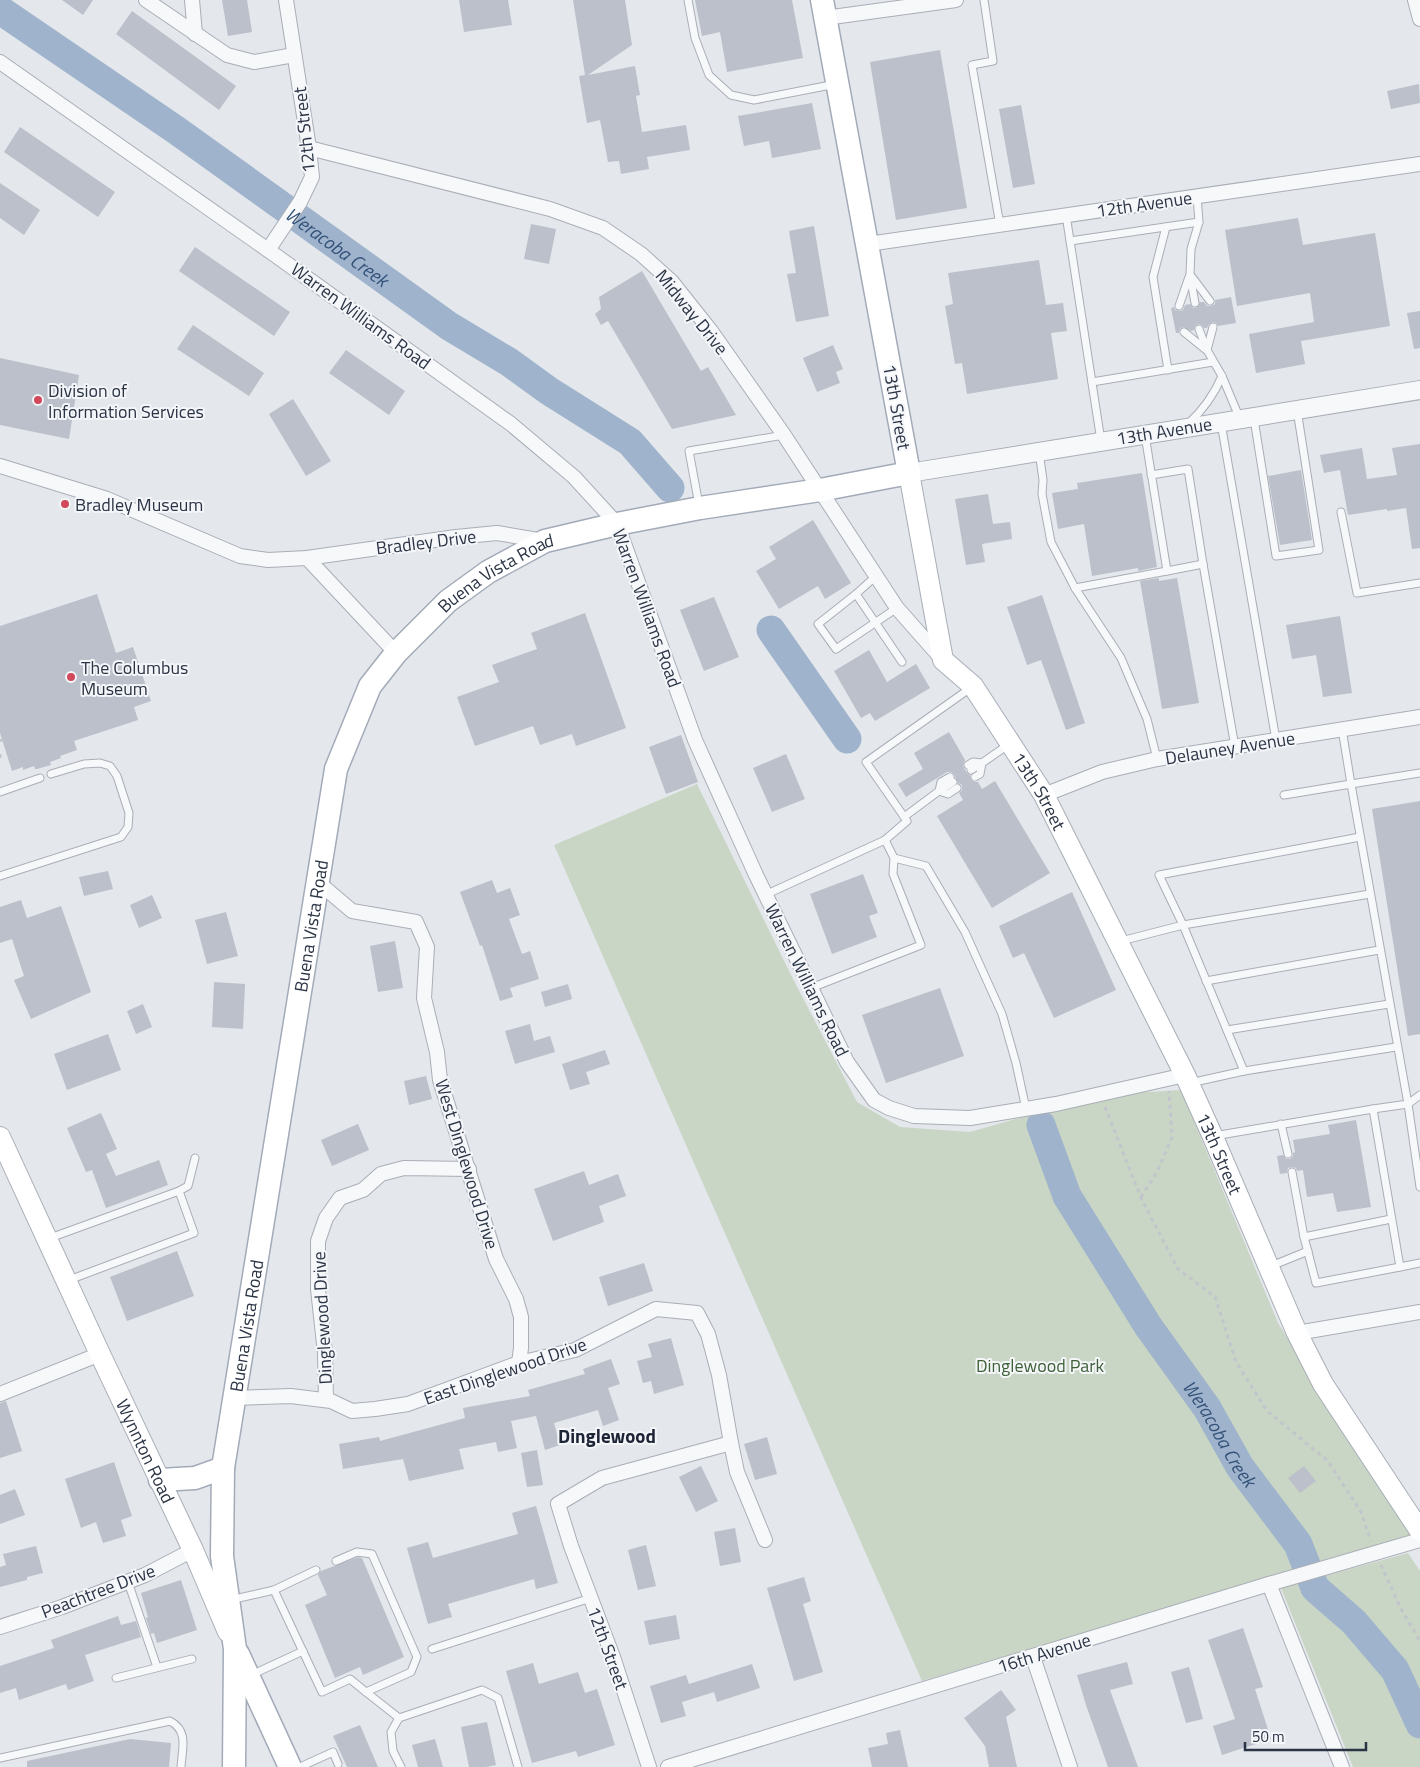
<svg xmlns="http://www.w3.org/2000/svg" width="1420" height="1767" viewBox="0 0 1420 1767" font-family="'Titillium Web',sans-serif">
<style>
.green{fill:#c9d6c5}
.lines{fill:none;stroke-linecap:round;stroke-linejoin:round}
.river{stroke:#9fb4cc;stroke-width:29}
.building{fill:#bbc0ca}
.service-casing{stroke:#a9aeb7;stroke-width:9}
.minor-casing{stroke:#a9aeb7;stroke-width:16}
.tertiary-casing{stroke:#a9aeb7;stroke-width:20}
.secondary-casing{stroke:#a9aeb7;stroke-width:22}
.primary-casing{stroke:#a3abb8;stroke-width:25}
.path{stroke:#c2c5cb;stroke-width:3;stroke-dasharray:4 4;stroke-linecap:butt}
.service{stroke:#f7f8fa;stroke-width:7}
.minor{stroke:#f7f8fa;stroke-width:14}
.tertiary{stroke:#f7f8fa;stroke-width:18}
.secondary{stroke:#fff;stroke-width:20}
.primary{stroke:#fff;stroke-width:22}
.poi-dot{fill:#d1495b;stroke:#f4f6f9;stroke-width:2}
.labels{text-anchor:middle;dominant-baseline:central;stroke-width:4;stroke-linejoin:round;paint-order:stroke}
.street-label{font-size:18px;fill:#2b3445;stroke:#f4f6f9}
.poi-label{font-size:18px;fill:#2b3445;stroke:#f4f6f9;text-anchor:start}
.park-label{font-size:18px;fill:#3f6138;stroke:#f4f6f9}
.water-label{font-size:19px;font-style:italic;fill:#34527a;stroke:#f4f6f9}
.neighbourhood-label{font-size:19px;font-weight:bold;fill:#1d2536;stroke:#f4f6f9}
</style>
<rect width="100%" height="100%" fill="#e4e7ec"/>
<g class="green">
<path d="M697,784L792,977L857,1102L900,1127L970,1132L1100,1095L1181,1090L1278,1323L1413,1535L922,1681L554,845Z"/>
<path d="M1408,1553L1420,1571V1767H1353L1281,1588Z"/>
</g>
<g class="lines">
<g class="river">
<path id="s1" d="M0,10L176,130L449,326L509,362L549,391L630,442L670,488"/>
<path d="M771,630L847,739"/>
<path id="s2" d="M1041,1125L1067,1196L1148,1326L1207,1408L1240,1467L1298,1544L1315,1588L1354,1622L1395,1670L1420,1724"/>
</g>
</g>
<g class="building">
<path d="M62,0H93L83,15Z"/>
<path d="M222,0H247L252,32L228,36Z"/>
<path d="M459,0H508L512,25L464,32Z"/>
<path d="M573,0H625L632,45L588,75L635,66L640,95L636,96L642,132L686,125L690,150L647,157L649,169L621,174L619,161L608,162L600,120L587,123L579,76L585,75Z"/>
<path d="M695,0H792L803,58L727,72L720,32L702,36Z"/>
<path d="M132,11L236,86L219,110L116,34Z"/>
<path d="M940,50L967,208L896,220L870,62Z"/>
<path d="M1419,84L1420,103L1391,109L1387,91Z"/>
<path d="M812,103L821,149L772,158L769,141L744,146L738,116Z"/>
<path d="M1021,105L1035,184L1013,188L999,109Z"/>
<path d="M20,127L115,192L98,217L4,152Z"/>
<path d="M0,183L40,210L24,235L0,218Z"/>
<path d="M1298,218L1303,245L1375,233L1390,326L1301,341L1305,364L1256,373L1249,334L1314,322L1310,293L1237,306L1225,230Z"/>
<path d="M531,224L556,229L549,264L524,259Z"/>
<path d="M814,226L829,316L796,322L787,274L796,273L789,231Z"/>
<path d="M195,247L290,312L274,336L179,271Z"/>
<path d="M1039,260L1046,305L1063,303L1067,331L1051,333L1058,379L967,394L962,363L955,364L945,306L953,304L948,273Z"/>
<path d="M642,271L701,371L708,367L736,415L672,429L608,321L601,325L595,314L601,309L599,297Z"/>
<path d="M1231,297L1236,323L1218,326L1216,323L1212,322L1209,324L1207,328H1204L1202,325L1198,324L1195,326L1194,330L1191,331L1183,327L1180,329L1179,333H1176L1171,308L1174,307L1175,310L1180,311L1183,310L1185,305L1190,304L1193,308H1196L1200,302H1204L1207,306H1211L1215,304V300Z"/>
<path d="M1420,311V348L1414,349L1407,313Z"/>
<path d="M193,325L264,373L249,396L177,349Z"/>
<path d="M833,345L843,369L836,372L840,383L817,392L803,358Z"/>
<path d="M346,350L405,391L389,415L329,373Z"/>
<path d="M0,358L79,375L69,439L0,425Z"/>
<path d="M293,399L331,461L306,476L269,414Z"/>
<path d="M1420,444V548L1412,549L1406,508L1387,511V509L1348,515L1340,470L1324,473L1320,455L1362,448L1367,479L1397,475L1392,448Z"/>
<path d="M1301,470L1312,540L1280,545L1268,476Z"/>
<path d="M1142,473L1157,567L1138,571V568L1092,576L1084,524L1058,529L1052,493L1078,489L1077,483Z"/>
<path d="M988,494L993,524L1010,522L1012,539L982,544L985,562L966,565L955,499Z"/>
<path d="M813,520L851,583L825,599L818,586L779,609L756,571L776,559L769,547Z"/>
<path d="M1159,578V581L1177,578L1199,703L1162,709L1140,581Z"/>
<path d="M97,594L116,653L133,647L151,701L134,707L138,720L74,741L77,750L60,756L61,758L50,762L51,765L37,769H35L34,766L23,770V767L12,771L0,733V626Z"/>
<path d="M1042,595L1085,723L1066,730L1041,660L1027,665L1007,607Z"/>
<path d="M714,597L739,657L704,671L680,610Z"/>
<path d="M585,613L626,728L576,746L572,734L540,745L533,726L475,746L457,697L499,682L492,665L537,649L531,633Z"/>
<path d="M1340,616L1352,693L1323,697L1316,655L1292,659L1286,625Z"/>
<path d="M869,650L887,682L916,664L930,688L875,721L870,713L861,718L834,671Z"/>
<path d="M949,732L965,760L963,766L967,773L970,775L971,780L975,782H978L982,789L995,781L1050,873L992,908L937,816L963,800L959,793L962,790V785L958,783L954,774L951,772H947L906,797L898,784L923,769L914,753Z"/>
<path d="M681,735L698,782L666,794L649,747Z"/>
<path d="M786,754L805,799L772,812L753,768Z"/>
<path d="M1420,801V1034L1408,1036L1372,809Z"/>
<path d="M108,871L113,889L84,896L79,877Z"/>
<path d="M863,874L878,913L869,916L877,937L832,954L810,894Z"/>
<path d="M492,880L497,893L510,888L520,915L509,919L522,954L530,951L539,979L510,988L513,997L500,1001L482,945L480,946L460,892Z"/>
<path d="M1072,892L1116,990L1054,1018L1024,953L1013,958L999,926Z"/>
<path d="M152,895L162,918L139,928L130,905Z"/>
<path d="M21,900L27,918L61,906L91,992L31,1019L14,980L24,976L12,939L0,943V907Z"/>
<path d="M226,912L238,956L207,964L195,920Z"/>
<path d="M395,941L403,988L378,992L370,946Z"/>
<path d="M214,982L245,984L243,1029L212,1027Z"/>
<path d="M568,984L572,999L545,1007L541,992Z"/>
<path d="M940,988L964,1056L886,1083L862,1015Z"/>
<path d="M143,1004L152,1027L136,1034L127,1011Z"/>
<path d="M530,1024L534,1041L550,1036L555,1052L515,1064L505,1031Z"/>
<path d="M108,1034L121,1070L67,1090L54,1054Z"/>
<path d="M605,1050L610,1064L586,1072L590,1084L570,1090L562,1064Z"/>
<path d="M426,1076L432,1099L409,1105L404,1081Z"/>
<path d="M101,1113L117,1149L106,1154L116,1176L159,1160L168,1185L106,1208L92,1170L86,1172L67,1128Z"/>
<path d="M1356,1120L1371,1207L1337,1212L1333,1193L1307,1197L1303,1170L1297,1171L1296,1168L1292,1167L1288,1168L1287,1173L1280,1174L1277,1156L1283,1155L1286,1159H1290L1293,1156V1153L1295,1152L1293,1140L1330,1134L1328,1125Z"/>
<path d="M358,1124L369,1150L332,1166L321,1140Z"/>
<path d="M584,1171L589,1185L618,1174L626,1196L599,1206L604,1222L553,1241L534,1189Z"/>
<path d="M177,1251L194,1296L127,1321L110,1277Z"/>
<path d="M644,1263L653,1291L608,1306L599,1277Z"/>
<path d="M671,1338L684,1385L654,1394L651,1381L643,1383L637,1361L652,1357L648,1344Z"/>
<path d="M611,1359L620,1384L608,1388L619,1420L603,1426L598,1410L554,1423L560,1445L545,1450L536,1416L511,1421L517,1448L498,1452L496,1442L459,1449L464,1469L409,1481L403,1459L343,1469L339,1444L379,1437L380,1441L465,1418L463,1408L530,1396L528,1390L585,1374L583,1369Z"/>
<path d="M6,1401L22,1451L0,1458V1403Z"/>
<path d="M767,1437L777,1474L755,1480L744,1444Z"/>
<path d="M537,1450L543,1485L527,1487L521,1453Z"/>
<path d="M114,1462L132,1516L121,1520L126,1536L103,1543L96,1522L81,1528L65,1479Z"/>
<path d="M701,1466L718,1501L696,1512L679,1477Z"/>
<path d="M1304,1466L1316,1481L1300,1493L1288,1478Z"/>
<path d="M15,1489L25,1515L0,1524V1495Z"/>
<path d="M536,1506L558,1583L536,1589L534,1579L448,1604L452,1617L428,1624L407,1548L428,1542L433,1558L518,1534L512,1513Z"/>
<path d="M735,1528L741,1562L720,1566L714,1532Z"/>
<path d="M646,1545L656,1586L638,1590L628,1550Z"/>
<path d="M36,1546L43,1573L27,1577V1580L0,1587V1567L6,1565L3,1554Z"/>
<path d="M358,1557L362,1558L404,1657L363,1675L360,1667L335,1678L305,1605L327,1595L318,1575L321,1571Z"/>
<path d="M804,1577L811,1601L803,1604L823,1672L794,1681L767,1588Z"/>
<path d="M181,1580L197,1630L157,1643L154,1633L151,1634L146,1618L148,1617L141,1593Z"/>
<path d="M676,1615L680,1639L649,1645L644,1621Z"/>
<path d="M118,1616L121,1625L136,1621L141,1637L85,1655L94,1681L68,1690L66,1684L19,1700L16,1688L0,1693V1666L54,1648L51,1640Z"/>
<path d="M1243,1628L1263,1687L1255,1689L1271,1739L1222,1755L1213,1726L1235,1719L1208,1640Z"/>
<path d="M1127,1662L1133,1684L1110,1690L1138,1767H1108L1086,1705L1077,1675Z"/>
<path d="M533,1663L539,1684L578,1672L585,1693L597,1689L615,1745L578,1757L576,1751L532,1763L506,1671Z"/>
<path d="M752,1664L760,1688L717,1702L714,1692L682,1702L686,1716L661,1723L650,1686L686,1675L689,1684Z"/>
<path d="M1189,1667L1203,1719L1186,1723L1171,1672Z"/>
<path d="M1001,1690L1016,1710L1006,1717L1017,1767H989L985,1746L964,1718Z"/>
<path d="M487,1722L496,1765L486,1767H469L461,1727Z"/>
<path d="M360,1725L378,1767H347L333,1736Z"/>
<path d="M900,1730L908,1767H872L868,1748L888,1744L886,1733Z"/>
<path d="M130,1739L171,1743L169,1767H27V1761Z"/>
<path d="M435,1739L443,1767H418L412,1745Z"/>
</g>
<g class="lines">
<g class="service-casing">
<g id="service">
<path d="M688,0L695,38L709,75L731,95L754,100L836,84"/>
<path d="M984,0L993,61L972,65L1000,225"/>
<path d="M1066,215L1101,441"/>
<path d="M1166,227L1153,277L1168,370"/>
<path d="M1070,241L1199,222"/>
<path d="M1192,277L1210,301"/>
<path d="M1195,303L1190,275L1191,249L1199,222L1197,196"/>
<path d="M1179,306L1189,277"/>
<path d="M1199,329L1207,350L1222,376L1240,419"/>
<path d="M1184,332L1205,349"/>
<path d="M1207,350L1213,327"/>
<path d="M1092,382L1213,362"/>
<path d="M1254,419L1276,556L1319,550L1297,410"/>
<path d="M1221,423L1276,740"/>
<path d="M1188,424C1203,410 1214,395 1222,376"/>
<path d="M1145,435L1167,571L1203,564L1188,469L1151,475"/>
<path d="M1039,452L1043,480L1042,494L1051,542L1075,588L1121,658L1147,719L1157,759"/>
<path d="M699,505L689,451L784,435"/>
<path d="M1341,512L1357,593L1420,583"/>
<path d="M1203,564L1235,747"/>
<path d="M1075,588L1167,571"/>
<path d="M856,594L876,576"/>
<path d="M897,608L836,649L818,624L856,594L902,662"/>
<path d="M1342,729L1351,784L1420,773"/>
<path d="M968,765L973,762L982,763L1008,745"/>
<path d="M971,770L982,763"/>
<path d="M975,777L980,774L982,763"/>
<path d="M939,791L948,794L957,788"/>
<path d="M939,791L953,782"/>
<path d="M0,792L40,778"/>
<path d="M1284,795L1351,784L1408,1104L1373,1109"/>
<path d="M904,817L939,791L941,782L950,777"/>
<path d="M885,840L894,858L926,866L965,932L1002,1014L1016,1063L1026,1109"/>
<path d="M0,876L121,837L128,827L129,813L117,776L110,766L100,763L84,764L51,774"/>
<path d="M1370,894L1183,925L1244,1071L1396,1047"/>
<path d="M765,895L885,840L907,821L866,762L972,687"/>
<path d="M1121,941L1183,925L1159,875L1360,837"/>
<path d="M1206,981L1379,950"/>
<path d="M811,988L921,945L893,874L894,858"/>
<path d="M1227,1030L1389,1004"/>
<path d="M1190,1083L1244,1071"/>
<path d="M1420,1095L1408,1104L1420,1187"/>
<path d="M1281,1124L1288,1154"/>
<path d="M1214,1136L1373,1109L1400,1267L1420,1263"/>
<path d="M1292,1172L1304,1237L1316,1283L1400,1267"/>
<path d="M1304,1237L1391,1219"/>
<path d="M50,1238L179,1191"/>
<path d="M1271,1266L1308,1251"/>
<path d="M69,1280L194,1233L179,1191L188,1186L195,1158"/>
<path d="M336,1561L357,1552L372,1554L417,1657L411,1672L366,1692L399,1718"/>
<path d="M128,1582L157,1667"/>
<path d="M274,1590L322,1692L350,1679L366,1692"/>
<path d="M230,1600L274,1590L316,1570"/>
<path d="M432,1649L591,1598"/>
<path d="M251,1675L303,1651"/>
<path d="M116,1678L192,1659"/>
<path d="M0,1758L170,1721C189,1731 182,1749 181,1767"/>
<path d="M300,1767L333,1752L338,1764"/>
<path d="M401,1767L393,1751L391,1732L399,1718L482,1690L498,1698L518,1767"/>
</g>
</g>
<g class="minor-casing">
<g id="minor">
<path d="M146,0L227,55L254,62L294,55"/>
<path d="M192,0L195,34"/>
<path d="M1415,0L1420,19"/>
<path d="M825,18L956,0"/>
<path d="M0,62L268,250L511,424L574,477L617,524L695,740L756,875L847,1062L874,1100L889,1108L914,1116L970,1118L1056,1104L1185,1075"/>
<path d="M309,148L550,209L603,228L641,254L672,282L711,331L784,435L897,608L942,659"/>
<path d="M868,244L1420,164"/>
<path d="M268,250L300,202L312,177L309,148L286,0"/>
<path d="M0,466L107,499L240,556L268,560L307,558L456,537L497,533L544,541"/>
<path d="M307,558L396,653"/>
<path d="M1044,795L1102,772L1157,759L1420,717"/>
<path d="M319,883L352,911L416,922L427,947L424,998L437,1052L440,1080L496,1259L516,1299L521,1317V1348L519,1363"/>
<path d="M1297,1333L1420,1312"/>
<path d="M0,1394L100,1354"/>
<path d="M234,1398L291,1396L331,1401L352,1411L375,1409L408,1404L519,1363L575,1350L656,1309L697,1313L708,1334L719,1375L731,1443L737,1472L765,1540"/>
<path d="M326,1400L325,1353L318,1289V1241L326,1218L340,1198L363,1190L381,1174L404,1168L469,1169"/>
<path d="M1269,1584L1342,1767"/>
<path d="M0,1627L62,1607L145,1575L193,1550"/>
<path d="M1033,1657L1070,1767"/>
<path d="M649,1767L613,1657L571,1546L558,1504L602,1478L731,1443"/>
<path d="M668,1767L1269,1584L1420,1540"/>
</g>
</g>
<g class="tertiary-casing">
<path id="tertiary" d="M909,473L1420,390"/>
</g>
<g class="secondary-casing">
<g id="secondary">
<path id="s3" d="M909,473L943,660L973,686L1044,795L1185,1075L1213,1137L1297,1333L1323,1384L1420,1531"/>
<path id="s4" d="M0,1137L100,1354L193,1550L228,1632"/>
</g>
</g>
<g class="primary-casing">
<g id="primary">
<path d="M160,1480L195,1478L223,1468"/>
<path d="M238,1654L290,1767"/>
<path id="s5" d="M234,1767L235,1649L222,1556L223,1468L336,769L370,686L396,653L448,601L488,572L545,541L617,524L700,508L820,490L909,473L822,0"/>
</g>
</g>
<g class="path">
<path d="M0,741L2,740"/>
<path d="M0,754V758"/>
<path d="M1105,1107L1141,1198L1178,1269L1215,1297L1236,1362L1267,1411L1328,1461L1361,1512L1371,1541"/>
<path d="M1141,1197L1157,1172L1172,1137L1169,1091"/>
<path d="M1381,1565L1401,1609L1420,1641"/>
</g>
<use href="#service" class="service"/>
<use href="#minor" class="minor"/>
<use href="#tertiary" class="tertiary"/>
<use href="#secondary" class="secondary"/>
<use href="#primary" class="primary"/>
</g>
<g class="poi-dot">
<circle cx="38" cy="400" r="5"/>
<circle cx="65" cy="504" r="5"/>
<circle cx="71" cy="677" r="5"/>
</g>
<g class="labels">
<g class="street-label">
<text transform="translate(304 130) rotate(-96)">12th Street</text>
<text transform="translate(1144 204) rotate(-8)">12th Avenue</text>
<text transform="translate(692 312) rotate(51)">Midway Drive</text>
<text transform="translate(361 316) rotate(36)">Warren Williams Road</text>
<text transform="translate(897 407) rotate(80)">13th Street</text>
<text transform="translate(1164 431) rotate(-9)">13th Avenue</text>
<text transform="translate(426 542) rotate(-7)">Bradley Drive</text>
<text stroke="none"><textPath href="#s5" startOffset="1269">Buena Vista Road</textPath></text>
<text transform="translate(647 608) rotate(70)">Warren Williams Road</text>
<text transform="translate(1230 748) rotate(-9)">Delauney Avenue</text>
<text stroke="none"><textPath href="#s3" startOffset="354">13th Street</textPath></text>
<text stroke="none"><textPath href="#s5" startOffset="849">Buena Vista Road</textPath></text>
<text transform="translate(807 980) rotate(64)">Warren Williams Road</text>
<text stroke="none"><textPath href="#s3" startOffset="759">13th Street</textPath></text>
<text transform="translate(467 1164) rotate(73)">West Dinglewood Drive</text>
<text transform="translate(322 1318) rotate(-93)">Dinglewood Drive</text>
<text stroke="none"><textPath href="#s5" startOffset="444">Buena Vista Road</textPath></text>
<text transform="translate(505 1371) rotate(-19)">East Dinglewood Drive</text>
<text stroke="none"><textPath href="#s4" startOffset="346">Wynnton Road</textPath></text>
<text transform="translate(98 1591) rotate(-21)">Peachtree Drive</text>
<text transform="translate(608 1648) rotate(70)">12th Street</text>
<text transform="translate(1044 1653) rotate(-17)">16th Avenue</text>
</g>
<g class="poi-label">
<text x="48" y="390">Division of<tspan x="48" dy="21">Information Services</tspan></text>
<text x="75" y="504">Bradley Museum</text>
<text x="81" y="667">The Columbus<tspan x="81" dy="21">Museum</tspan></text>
</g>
<g class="park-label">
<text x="1040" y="1365">Dinglewood Park</text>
</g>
<g class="water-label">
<text stroke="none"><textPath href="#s1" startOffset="412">Weracoba Creek</textPath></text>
<text stroke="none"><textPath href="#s2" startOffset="358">Weracoba Creek</textPath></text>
</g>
<g class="neighbourhood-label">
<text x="607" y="1435">Dinglewood</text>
</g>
</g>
<path d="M1245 1742v8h121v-8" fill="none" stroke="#2b3445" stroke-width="2.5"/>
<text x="1252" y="1742" font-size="15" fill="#2b3445" stroke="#f4f6f9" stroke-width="4" paint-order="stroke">50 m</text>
</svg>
